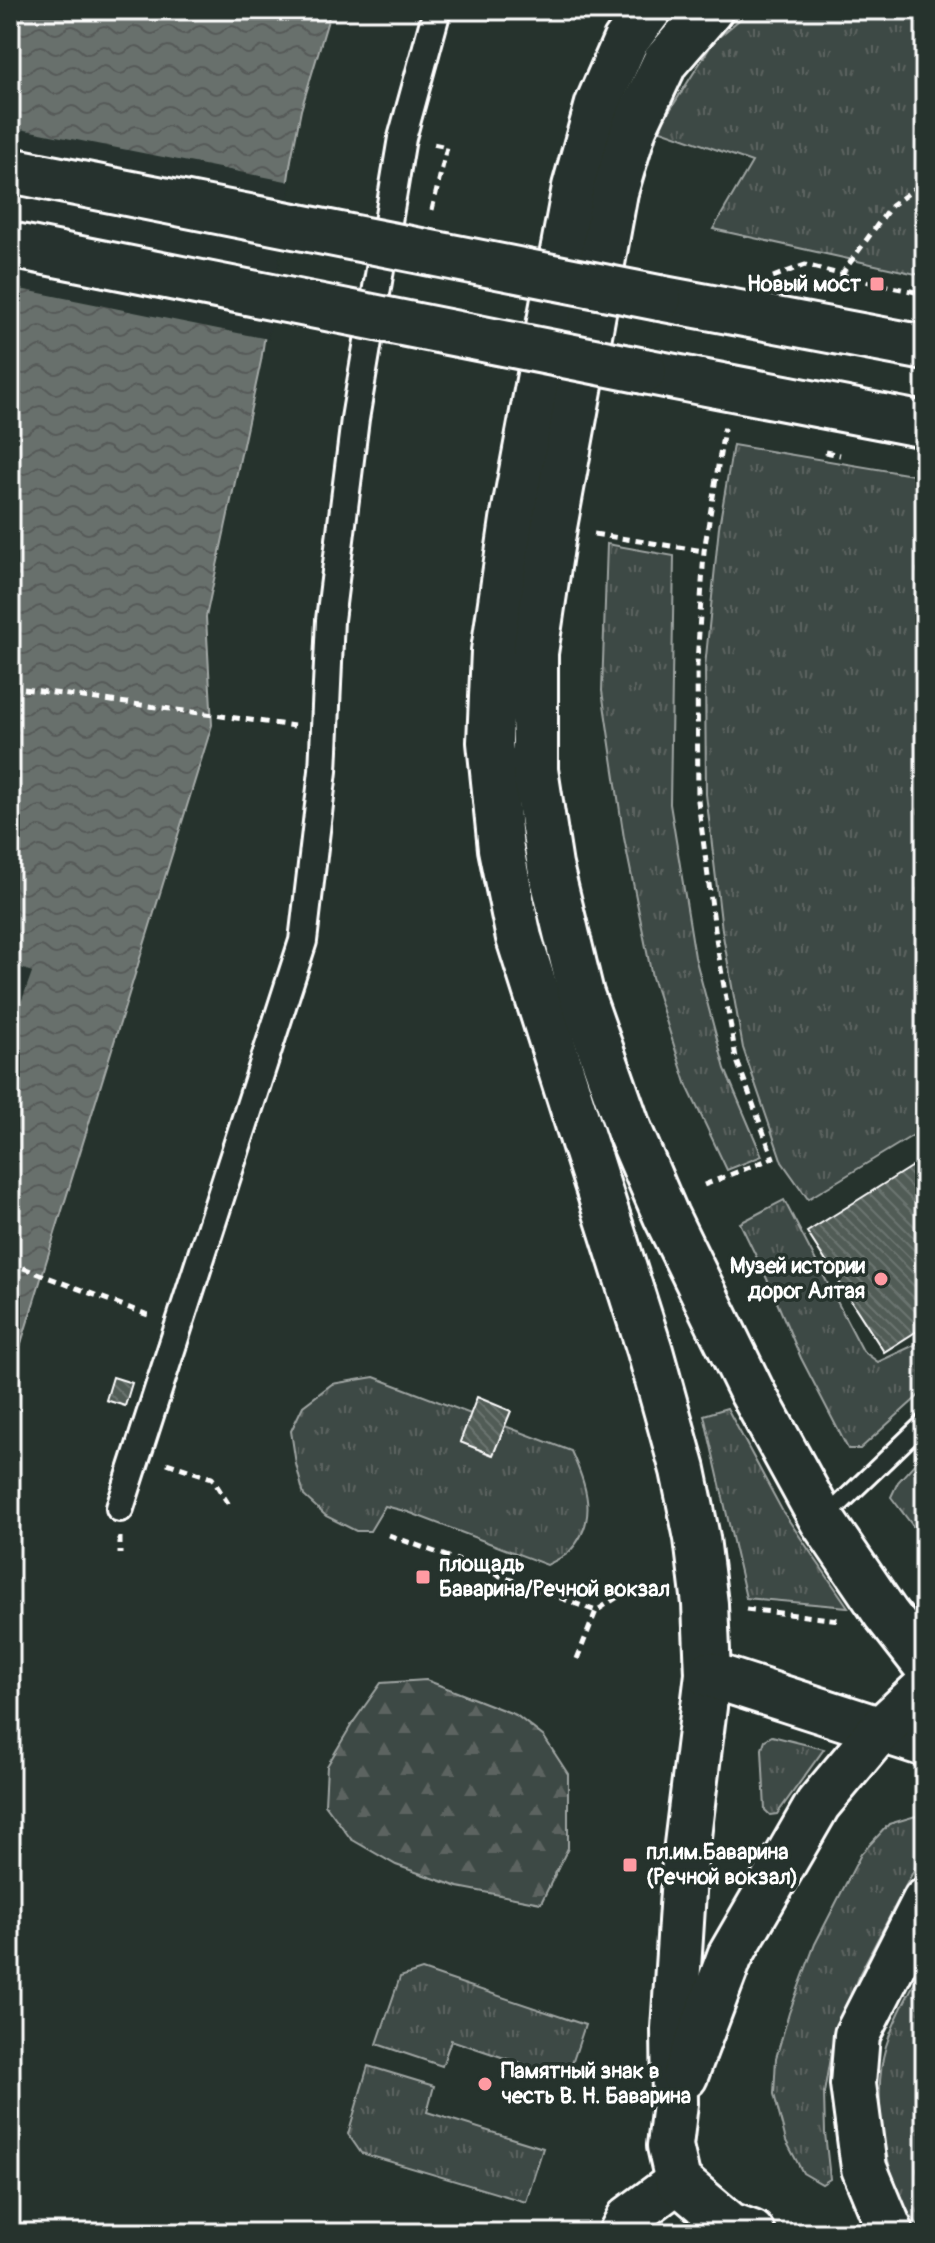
<svg xmlns="http://www.w3.org/2000/svg" width="935" height="2243" viewBox="0 0 935 2243" font-family="Pangolin,sans-serif">
<style>
.grass{fill:url(#grass-tufts);stroke:#9ea4a2;stroke-width:2}
.forest{fill:url(#forest-firs);stroke:#9ea4a2;stroke-width:2}
.water{fill:url(#water-waves);stroke:#a4a9a7;stroke-width:2}
.pier{fill:#26332d}
.building{fill:url(#building-back-hatch);stroke:#fff;stroke-width:2}
.lines{fill:none;stroke-linecap:round;stroke-linejoin:round}
.service-casing{stroke:#fff;stroke-width:22}
.pedestrian-casing{stroke:#fff;stroke-width:32}
.tertiary-casing{stroke:#fff;stroke-width:48}
.primary-casing{stroke:#fff;stroke-width:50}
.trunk-casing{stroke:#fff;stroke-width:50}
.path{stroke:#fff;stroke-width:5;stroke-dasharray:8 6;stroke-linecap:butt}
.service{stroke:#26332d;stroke-width:16}
.pedestrian{stroke:#26332d;stroke-width:26}
.tertiary{stroke:#26332d;stroke-width:42}
.primary{stroke:#26332d;stroke-width:44}
.trunk{stroke:#26332d;stroke-width:44}
.trunk-bridge-casing{stroke:#fff;stroke-width:50;stroke-linecap:butt}
.trunk-bridge{stroke:#26332d;stroke-width:44}
.poi-dot{fill:#ff9aa2;stroke:#26332d;stroke-width:3}
.labels{text-anchor:middle;dominant-baseline:central;stroke-width:7;stroke-linejoin:round;paint-order:stroke}
.poi-label{font-size:22px;font-weight:bold;fill:#fff;stroke:#26332d;text-anchor:start}
</style>
<defs>
<pattern id="grass-tufts" width="24" height="20" patternUnits="userSpaceOnUse" patternTransform="scale(2)"><rect width="24" height="20" fill="#3e4944"/><path d="M3 7l-1-3M5 7V3M7 7l1-3M15 17l-1-3M17 17v-4M19 17l1-3" fill="none" stroke="#5b6460"/></pattern>
<pattern id="forest-firs" width="22" height="20" patternUnits="userSpaceOnUse" patternTransform="scale(2)"><rect width="22" height="20" fill="#3e4944"/><path d="M5 1l3.5 6h-7zM16 11l3.5 6h-7z" fill="#5b6460"/></pattern>
<pattern id="water-waves" width="16" height="10" patternUnits="userSpaceOnUse" patternTransform="scale(2)"><rect width="16" height="10" fill="#67706c"/><path d="M0 5q4-4 8 0t8 0" fill="none" stroke="#575a59"/></pattern>
<pattern id="building-back-hatch" width="6" height="6" patternUnits="userSpaceOnUse" patternTransform="scale(2)"><rect width="6" height="6" fill="#515c57"/><path d="M-1 5l2 2M0 0l6 6M5-1l2 2" fill="none" stroke="#6b7470"/></pattern>
</defs>
<rect width="100%" height="100%" fill="#26332d"/>
<filter id="ink" filterUnits="userSpaceOnUse"><feTurbulence type="fractalNoise" baseFrequency=".0125" numOctaves="2"/><feDisplacementMap in="SourceGraphic" scale="16" xChannelSelector="R" yChannelSelector="G"/><feConvolveMatrix kernelMatrix="1 2 1 2 8 2 1 2 1" color-interpolation-filters="sRGB"/></filter>
<g filter="url(#ink)">
<g class="grass">
<path d="M751,10H925V276L713,229L752,162L658,129L714,41Z"/>
<path d="M733,445L925,477V1128L808,1199L782,1162L743,1048L722,930L706,794L705,667L719,527Z"/>
<path d="M607,544L674,556L670,804L695,957L725,1069L762,1156L727,1170L687,1086L652,977L624,838L602,691Z"/>
<path d="M784,1200L863,1351L878,1362L925,1340V1390L860,1449H848L801,1358L767,1279L740,1223Z"/>
<path d="M374,1377L471,1414L460,1442L492,1455L505,1426L571,1451C586,1485 600,1520 569,1552C564,1557 554,1561 547,1565L408,1512L385,1506L370,1531H356L326,1516L304,1496L296,1464L291,1431L303,1406L332,1384Z"/>
<path d="M727,1408L783,1512L848,1607L746,1598L704,1415Z"/>
<path d="M925,1452V1542L891,1497L898,1482Z"/>
<path d="M772,1736L824,1749L777,1814L770,1815L765,1810L762,1749L765,1740Z"/>
<path d="M919,1815L925,1820V1849L858,1977L832,2046L824,2093L825,2133L830,2179L822,2184L803,2173L786,2141L774,2094L776,2058L789,2013L815,1944L861,1854L889,1824Z"/>
<path d="M925,1963V2233H924C918,2225 911,2217 906,2208C883,2166 872,2092 886,2046C895,2017 911,1990 925,1963Z"/>
<path d="M422,1970L585,2025L567,2079L451,2040L442,2066L377,2044L400,1977Z"/>
<path d="M368,2066L434,2086L427,2112L543,2148L526,2202L361,2153L348,2134Z"/>
</g>
<path class="forest" d="M426,1680L516,1715L544,1737L568,1774V1848L541,1903L458,1887L396,1865L351,1839L325,1804L327,1766L352,1724L381,1683Z"/>
<path class="water" d="M10,10H331L301,110L291,160L261,361L206,617L212,725L10,1379Z"/>
<g class="pier">
<path d="M10,127L291,182L268,339L10,287Z"/>
<path d="M10,575L20,577L10,632Z"/>
<path d="M10,964L32,972L10,1034Z"/>
</g>
<g class="building">
<path d="M925,1158V1326L884,1352L807,1232Z"/>
<path d="M113,1377L132,1383L125,1406L106,1400Z"/>
<path d="M477,1397L511,1411L493,1455L460,1442Z"/>
</g>
<g class="lines">
<g class="service-casing">
<path id="service" d="M824,1519L925,1422"/>
</g>
<g class="pedestrian-casing">
<path id="pedestrian" d="M120,1508L303,941L323,771L330,620L355,419L402,138L437,10"/>
</g>
<g class="tertiary-casing">
<path id="tertiary" d="M620,2233L628,2218L678,2181"/>
</g>
<g class="primary-casing">
<g id="primary">
<path d="M649,10L625,42L598,104L575,187L513,520L494,651L490,742L501,849L519,938L650,1351L683,1470L697,1538L705,1604L708,1674L685,1861L674,2029L675,2103L670,2146L678,2181L730,2225L752,2233"/>
<path d="M710,10L665,62L634,128L615,192L554,527L535,653V770L550,866L581,994L629,1130L666,1216L752,1392L822,1520L886,1614L925,1664"/>
<path d="M708,1674L925,1744"/>
<path d="M685,2076L730,1956L818,1804L879,1731L925,1688"/>
<path d="M891,2233L864,2168L853,2084L857,2035L925,1901"/>
</g>
</g>
<g class="trunk-casing">
<g id="trunk">
<path d="M659,298L925,348"/>
<path d="M644,371L925,425"/>
</g>
</g>
<g class="path">
<path d="M432,210L447,147L433,144"/>
<path d="M841,275L891,206L925,181"/>
<path d="M773,277L805,265L877,284L925,294"/>
<path d="M825,452L840,455"/>
<path d="M594,534L704,551"/>
<path d="M10,687L294,726"/>
<path d="M704,1185L773,1158L736,1058L717,945L698,801L697,664L704,551L724,430H722"/>
<path d="M10,1263L148,1315"/>
<path d="M167,1463L212,1478L231,1508"/>
<path d="M389,1535L596,1611L627,1591L662,1594"/>
<path d="M120,1537V1554"/>
<path d="M746,1609L839,1620"/>
<path d="M577,1659L596,1611"/>
</g>
<use href="#service" class="service"/>
<use href="#pedestrian" class="pedestrian"/>
<use href="#tertiary" class="tertiary"/>
<use href="#primary" class="primary"/>
<use href="#trunk" class="trunk"/>
<g class="trunk-bridge-casing">
<g id="trunk-bridge">
<path d="M10,170L659,298"/>
<path d="M10,245L644,371"/>
</g>
</g>
<use href="#trunk-bridge" class="trunk-bridge"/>
</g>
</g>
<g class="poi-dot">
<rect x="869" y="276" width="16" height="16" rx="4"/>
<circle cx="881" cy="1279" r="8"/>
<rect x="415" y="1569" width="16" height="16" rx="4"/>
<rect x="622" y="1857" width="16" height="16" rx="4"/>
<circle cx="485" cy="2084" r="8"/>
</g>
<g class="labels">
<g class="poi-label">
<text x="861" y="284" text-anchor="end">Новый мост</text>
<text x="865" y="1266" text-anchor="end">Музей истории<tspan x="865" dy="25">дорог Алтая</tspan></text>
<text x="439" y="1564">площадь<tspan x="439" dy="25">Баварина/Речной вокзал</tspan></text>
<text x="646" y="1852">пл.им.Баварина<tspan x="646" dy="25">(Речной вокзал)</tspan></text>
<text x="501" y="2071">Памятный знак в<tspan x="501" dy="25">честь В. Н. Баварина</tspan></text>
</g>
</g>
<rect width="935" height="2243" fill="none" stroke="#26332d" stroke-width="40"/>
<rect x="20" y="20" width="895" height="2203" fill="none" stroke="#fff" stroke-width="3" filter="url(#ink)"/>
</svg>
